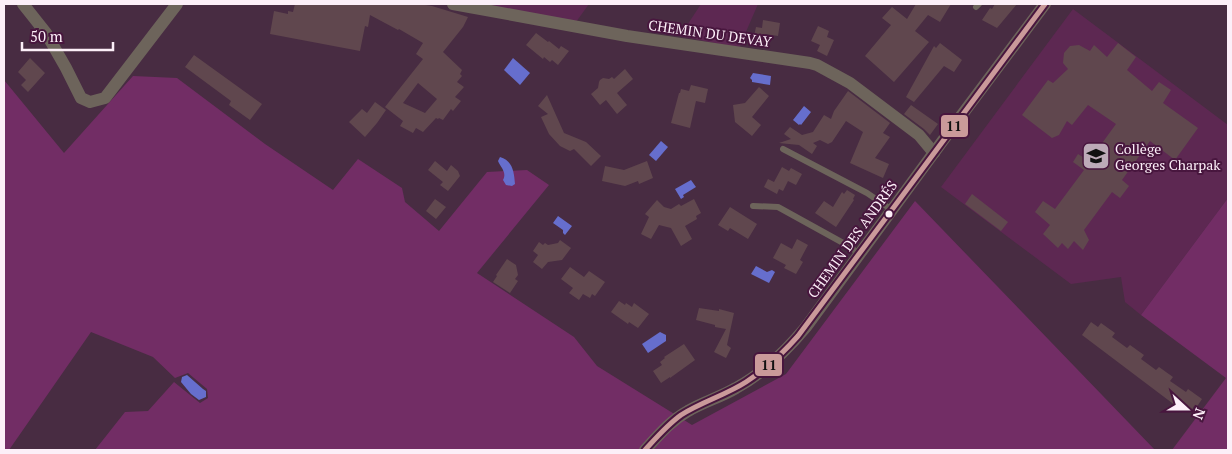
<svg xmlns="http://www.w3.org/2000/svg" width="1232" height="454" viewBox="0 0 1232 454" font-family="'PT Serif',serif">
<style>
.built{fill:#5d2852}
.green{fill:#722d65}
.water{fill:#666ecd}
.building{fill:#60474e;fill-rule:evenodd}
.lines{fill:none;stroke-linecap:round;stroke-linejoin:round}
.service{stroke:#6d645b;stroke-width:6}
.minor{stroke:#6d645b;stroke-width:12}
.bus-1-casing{stroke:#48163e;stroke-width:9}
.bus-1{stroke:#ca9a9a;stroke-width:5}
.bus-dot{fill:#fceff8;stroke:#48163e;stroke-width:2}
.labels{text-anchor:middle;dominant-baseline:central;stroke-width:4;stroke-linejoin:round;paint-order:stroke}
.street-label{font-size:14px;fill:#fceff8;stroke:#48163e}
.poi-label{font-size:14px;fill:#fceff8;stroke:#48163e;text-anchor:start}
.line-badge{stroke:#48163e;stroke-width:2}
.pale-badge-label{font-size:14px;text-anchor:middle;font-weight:bold;fill:#111}
</style>
<rect width="100%" height="100%" fill="#482c42"/>
<g class="built">
<path d="M476,4H589L576,22Z"/>
<path d="M701,4H758L739,48L680,36Z"/>
<path d="M1073,9L1228,125V198L1141,315L1125,302L1121,277L1071,284L941,187Z"/>
</g>
<g class="green">
<path d="M133,76L177,78L265,144L333,190L358,159L402,188L405,202L439,231L487,172L527,170L549,185L477,273L574,337L597,366L692,425L786,374L915,201L1155,450H95L125,412L148,411L174,382L200,403L208,398L207,389L188,373L175,378L153,357L91,332L9,450H4V80L64,153Z"/>
<path d="M1228,198V450H1172L1226,378L1141,315Z"/>
</g>
<g class="water">
<path d="M513,58L530,73L520,85L504,70Z"/>
<path d="M753,73L771,76L770,85L752,82V80L750,78Z"/>
<path d="M804,106L811,112L801,125L800,124L799,125L793,120Z"/>
<path d="M661,141L668,147L656,161L649,155Z"/>
<path d="M500,157C513,161 514,172 515,184L512,186L506,185L503,180C507,172 501,168 498,161Z"/>
<path d="M691,180L696,187L683,195L684,197L681,199L675,189Z"/>
<path d="M558,216L572,226L565,235L563,233V230L553,223Z"/>
<path d="M756,266L767,272L772,270L775,272L769,283L751,274Z"/>
<path d="M660,332L666,335V341L648,353L642,344Z"/>
<path d="M187,375L203,389L206,391V397L199,400L191,394L181,382L182,377Z"/>
</g>
<g class="building">
<path d="M295,4H419L432,6L468,17L463,27L443,52L462,70L460,74L462,76L457,82L464,87L455,97L461,101L453,111L451,109L443,120L439,118L438,119L436,118L423,132L416,128L413,133L400,126L403,121L385,107L423,59L416,54L423,43L399,29L398,30L370,15L368,27L365,26L360,51L270,34L274,11L288,14V11L293,12ZM418,83L437,99L425,113L403,103Z"/>
<path d="M916,4H951L940,22L928,15L915,31L929,42L894,82L865,56L891,25L882,18L892,7L907,19Z"/>
<path d="M995,4H1017L997,28L982,20L990,8L992,9Z"/>
<path d="M763,20L780,23L778,36L765,34L764,43L753,41L756,27L762,28Z"/>
<path d="M818,26L829,31L827,37L834,40L827,56L817,51L820,45L811,41Z"/>
<path d="M536,33L548,42L549,41L559,49L561,46L569,51L558,65L552,60L550,62L544,57L543,59L526,45Z"/>
<path d="M940,43L962,60L954,72L944,66L914,102L906,97L934,46L936,48Z"/>
<path d="M1118,43L1136,57L1127,70L1152,91L1159,82L1171,90L1163,103L1198,128L1175,160L1150,141L1122,180L1129,186L1120,198L1112,192L1084,230L1089,240L1083,250L1074,241L1068,249L1062,243L1058,248L1043,234L1050,225L1035,212L1043,201L1055,209L1084,170L1073,162L1078,154L1089,161L1116,124L1088,105L1072,125L1067,121L1059,135L1052,138L1022,115L1048,80L1053,83L1068,69L1063,63L1064,53L1070,46L1079,45L1090,51L1094,45L1107,57Z"/>
<path d="M194,55L262,104L250,120L229,105L231,101L185,67Z"/>
<path d="M30,58L45,73L28,92L21,85L26,80L18,72Z"/>
<path d="M625,69L633,79L617,93L627,105L617,114L606,100L600,105L591,94L598,88L599,82L600,80L603,78L609,79L612,77L614,79Z"/>
<path d="M691,85L708,89L705,103L696,101L690,128L671,123L679,93H680L681,89L689,91Z"/>
<path d="M759,87L769,96L752,117L761,125L752,136L735,122L733,105L745,103Z"/>
<path d="M848,91L890,123L883,133L890,137L875,158L889,164L883,178L850,163L863,132L846,121L832,142L828,144L820,140L813,143L817,146L812,154L799,145L779,143L791,139L784,134L790,127L802,135L813,132L824,115L831,119L834,111Z"/>
<path d="M547,95L564,133L586,142L601,156L591,166L574,149L570,151L560,146L549,134L541,117L548,114L538,106Z"/>
<path d="M375,102L386,110L377,123L365,137L349,122L362,109L367,113Z"/>
<path d="M911,105L938,124L930,135L924,129L904,114Z"/>
<path d="M435,161L447,171L451,165L458,171L460,176L448,191L440,185L443,182L428,170Z"/>
<path d="M647,161L653,178L639,184L638,181L625,186L602,181L605,166L624,170Z"/>
<path d="M782,167L789,171L791,168L802,174L796,185L788,181L783,191L779,189L777,194L764,187L768,179L774,182Z"/>
<path d="M847,190L855,195L853,199L854,200L836,227L815,213L824,201L833,207L842,192L844,194Z"/>
<path d="M972,194L1008,222L1001,231L965,204Z"/>
<path d="M435,199L446,207L436,219L426,211Z"/>
<path d="M694,199L701,213L696,216L697,219L685,226L692,239L681,246L671,228L659,225L651,239L641,234L649,217L645,214L657,200L664,207L671,209L679,204L681,206Z"/>
<path d="M730,207L757,224L748,239L730,228L728,231L718,225Z"/>
<path d="M797,239L808,245L800,260L803,262L796,274L784,268L786,265L773,258L781,243L792,249Z"/>
<path d="M560,240L571,248L562,260L548,262L542,269L533,262L538,255L533,251L539,242L543,245L545,243L548,245L558,243Z"/>
<path d="M507,259L516,265L518,275L515,279L518,281L510,293L493,282L497,276L496,275Z"/>
<path d="M570,267L584,277L589,271L605,282L595,296L592,294L590,298L583,294L579,300L569,293L573,288L561,279Z"/>
<path d="M619,301L625,305L626,303L632,307L634,303L649,314L638,328L629,322L628,324L611,312Z"/>
<path d="M699,308L719,311V309L734,313L727,345L731,348L726,358L714,352L726,329L715,327V325L696,320Z"/>
<path d="M1091,322L1098,327L1101,323L1115,333L1112,337L1127,348L1130,345L1144,355L1141,359L1156,370L1159,367L1173,377L1170,381L1186,392L1188,389L1202,399L1196,408L1194,406L1192,410L1188,407L1184,412L1082,335Z"/>
<path d="M684,344L695,360L670,378V377L661,383L653,371L662,365L660,362L665,358L664,357Z"/>
</g>
<g class="lines">
<g class="service">
<path d="M976,7L979,4"/>
<path d="M783,149L867,193L892,210"/>
<path d="M753,206L778,207L845,244L860,254"/>
</g>
<g class="minor">
<path d="M23,4L46,33L66,68L81,98L90,102L105,98L177,4"/>
<path d="M453,4L627,36L810,63L817,65L850,83L919,135L934,153"/>
<path d="M645,450C658,436 670,421 688,411C703,402 721,397 736,388C764,373 786,351 806,327L955,124L1045,4"/>
</g>
<g class="bus-1-casing">
<path id="bus-1" d="M645,450C656,438 667,425 681,415C701,402 726,395 746,382C766,369 783,353 798,336L1045,4"/>
</g>
<use href="#bus-1" class="bus-1"/>
</g>
<defs>
<g id="school-square" transform="scale(1.4375)"><rect x="-9" y="-9" width="18" height="18" rx="4" fill="#bdabb8" stroke="#48163e"/><path d="M0-5L7-2L0 1L-7-2ZM-4 1L0 2.5L4 1V4Q0 6-4 4Z" fill="#111"/></g>
</defs>
<g fill-rule="evenodd">
<use href="#school-square" x="1096" y="156"/>
</g>
<circle class="bus-dot" cx="889" cy="214" r="4.5"/>
<g class="labels">
<g class="street-label">
<text transform="translate(710 33) rotate(8)">CHEMIN DU DEVAY</text>
<text transform="translate(852 239) rotate(-54)">CHEMIN DES ANDRÉS</text>
</g>
<g class="poi-label">
<text x="1115" y="148">Collège<tspan x="1115" dy="16">Georges Charpak</tspan></text>
</g>
</g>
<g class="line-badge">
<rect x="940" y="114" width="29" height="24" rx="5" fill="#ca9a9a"/>
<rect x="754" y="353" width="29" height="24" rx="5" fill="#ca9a9a"/>
</g>
<g class="pale-badge-label">
<text x="954" y="131">11</text>
<text x="769" y="370">11</text>
</g>
<rect width="1232" height="454" fill="none" stroke="#fceff8" stroke-width="10"/>
<g transform="translate(1187 409) rotate(111)" stroke="#48163e" stroke-width="4" paint-order="stroke">
<path d="M0-4L9 19L0 12L-9 19Z" fill="#fceff8"/>
<text y="-8" font-size="14" font-weight="bold" text-anchor="middle" fill="#fceff8">N</text>
</g>
<path d="M22 42v8h91v-8" fill="none" stroke="#fceff8" stroke-width="2.5"/>
<text x="30" y="42" font-size="15" fill="#fceff8" stroke="#48163e" stroke-width="4" paint-order="stroke">50 m</text>
</svg>
